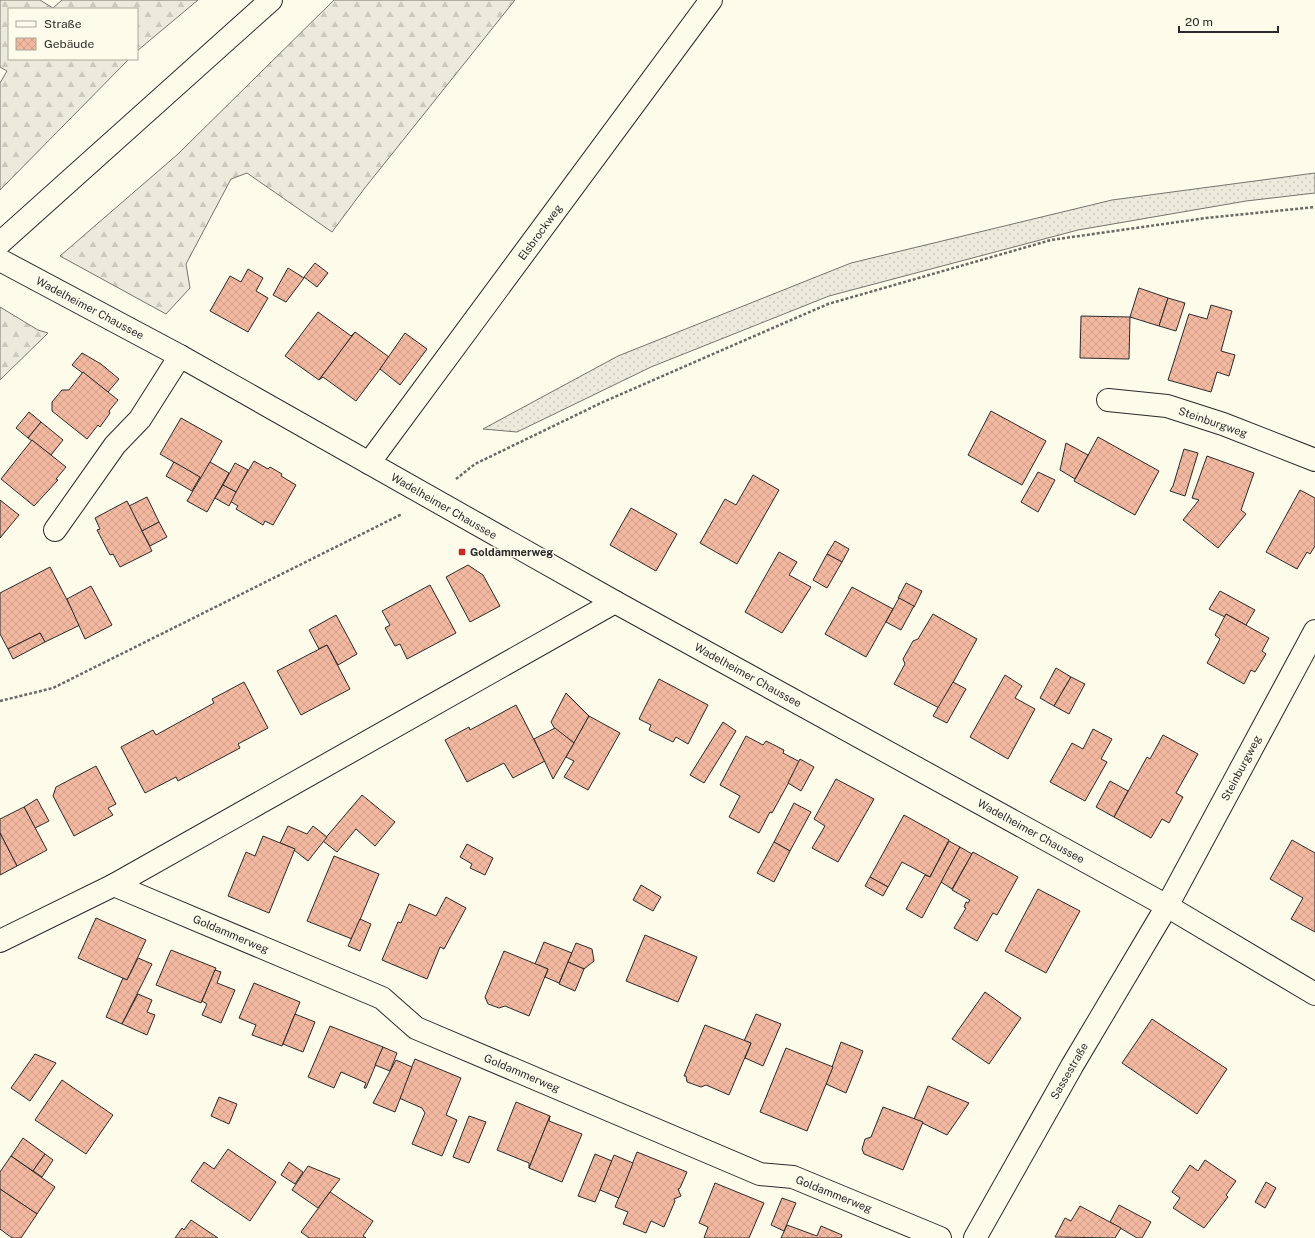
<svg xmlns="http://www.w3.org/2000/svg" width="1315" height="1238" viewBox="0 0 1315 1238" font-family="'Public Sans',sans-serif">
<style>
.grass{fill:url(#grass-dots);stroke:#74746e}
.forest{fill:url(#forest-firs);stroke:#74746e}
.building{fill:url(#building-cross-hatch);stroke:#2b2b2b}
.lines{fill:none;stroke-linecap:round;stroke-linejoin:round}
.minor-casing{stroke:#2b2b2b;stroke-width:24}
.highway-casing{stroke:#2b2b2b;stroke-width:24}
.path{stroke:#6a6964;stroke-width:2.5;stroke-dasharray:3 2;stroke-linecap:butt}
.minor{stroke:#fdfbea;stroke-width:22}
.highway{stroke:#fdfbea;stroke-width:22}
.poi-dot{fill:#c62828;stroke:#fdfbea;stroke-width:1.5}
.labels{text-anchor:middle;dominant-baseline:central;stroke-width:3;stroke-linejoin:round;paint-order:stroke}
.street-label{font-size:11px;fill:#2b2b2b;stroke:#fdfbea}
.poi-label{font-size:11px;font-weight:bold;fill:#2b2b2b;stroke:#fdfbea;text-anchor:start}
</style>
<defs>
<pattern id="grass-dots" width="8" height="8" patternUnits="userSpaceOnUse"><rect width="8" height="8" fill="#ecebdb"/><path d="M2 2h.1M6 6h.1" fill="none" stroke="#cbcabc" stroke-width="1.8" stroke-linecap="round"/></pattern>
<pattern id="forest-firs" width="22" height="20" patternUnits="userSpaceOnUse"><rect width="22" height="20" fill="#ecebdb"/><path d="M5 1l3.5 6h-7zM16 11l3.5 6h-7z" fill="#cbcabc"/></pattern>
<pattern id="building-cross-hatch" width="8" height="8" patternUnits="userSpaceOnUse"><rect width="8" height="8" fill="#f2b8a0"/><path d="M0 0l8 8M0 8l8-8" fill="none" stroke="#d09e8a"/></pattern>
</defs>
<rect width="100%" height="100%" fill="#fdfbea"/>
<path class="grass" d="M1315,173V193L1246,201L1078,230L829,296L651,367L517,432L483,429L618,356L851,263L1112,200Z"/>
<g class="forest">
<path d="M0,0H40L53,8L62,0H198L137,51V9H9V59H129L0,190V83L7,71L0,67Z"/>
<path d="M334,0H515L364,189L332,232L247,173L231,179L186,264L190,288L166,314L60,256L178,154Z"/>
<path d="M0,307L38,330L48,333L0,380Z"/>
</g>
<g class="building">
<path d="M315,263L328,273L317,287L304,277Z"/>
<path d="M288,268L304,278L286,302L273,295Z"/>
<path d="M248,269L263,278L256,291L268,298L248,332L210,311L230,276L241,282Z"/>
<path d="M1139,288L1168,298L1159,326L1130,317Z"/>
<path d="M1168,298L1185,303L1176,331L1159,326Z"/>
<path d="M1211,305L1232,311L1221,351L1235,355L1229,376L1217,372L1211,392L1168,380L1189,314L1207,319Z"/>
<path d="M318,312L351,336L355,332L319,380L285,356Z"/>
<path d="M1081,316L1130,317L1129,359L1080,358Z"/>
<path d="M355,332L389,357L356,401L323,377L319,380Z"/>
<path d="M405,333L427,349L400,385L380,369Z"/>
<path d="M82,353L101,364L119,379L108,392L72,365Z"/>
<path d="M83,372L118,400L109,411L110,413L100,427L98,425L87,439L52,411V402L62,390H69Z"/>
<path d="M991,411L1046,441L1022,485L968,455Z"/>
<path d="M29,412L41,422L28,438L16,428Z"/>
<path d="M181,418L222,441L201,478L160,454Z"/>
<path d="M41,422L63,440L51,455L28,438Z"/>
<path d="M1098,437L1159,471L1135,515L1074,481Z"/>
<path d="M32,440L66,467L56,479L58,480L34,506L1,479Z"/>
<path d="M1066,443L1088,455L1075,479L1060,470Z"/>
<path d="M1184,449L1198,453L1185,496L1170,491L1173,486Z"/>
<path d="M1207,456L1254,473L1241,510L1246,514L1218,548L1183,520L1199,500L1192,498Z"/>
<path d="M254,461L268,469L270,467L282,474L281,476L296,485L273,525L265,521L263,525L236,509L238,506L230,501Z"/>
<path d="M174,462L200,477L192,491L166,476Z"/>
<path d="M210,462L229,473L207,512L187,501Z"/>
<path d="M235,463L248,470L236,492L223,485Z"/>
<path d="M1038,472L1055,480L1038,512L1021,502Z"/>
<path d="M753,475L779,490L737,564L700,543L725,499L736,505Z"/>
<path d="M223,485L236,492L229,506L215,498Z"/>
<path d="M1300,490L1315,498V546L1310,554L1307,552L1297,569L1266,552Z"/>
<path d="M147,497L159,522L142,531L129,506Z"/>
<path d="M0,500L19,515L0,538Z"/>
<path d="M127,501L152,551L120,567L113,554L110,555L97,530L100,529L95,518Z"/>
<path d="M631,508L677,534L656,571L610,545Z"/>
<path d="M159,522L167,537L150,546L142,531Z"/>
<path d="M835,541L849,549L842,562L827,554Z"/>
<path d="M779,552L797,562L789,575L811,587L782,633L745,612Z"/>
<path d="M827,554L842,562L827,588L813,580Z"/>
<path d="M468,565L483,575L500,606L470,622L446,577Z"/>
<path d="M50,567L80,625L45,642L40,633L8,649L0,634V593Z"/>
<path d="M906,583L922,591L914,607L898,598Z"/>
<path d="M430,585L456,633L407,659L400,644L395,646L385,628L390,625L382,611Z"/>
<path d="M91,586L112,625L85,639L67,599Z"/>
<path d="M852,587L893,609L866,657L825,634Z"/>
<path d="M1220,591L1255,610L1246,625L1226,614L1225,617L1209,609Z"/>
<path d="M899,598L914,606L901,630L886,622Z"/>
<path d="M933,614L977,639L939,708L894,684L905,664L903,659L913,641L918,639Z"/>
<path d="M1226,614L1269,638L1262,651L1266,654L1255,672L1251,670L1244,684L1207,663L1220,639L1215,635Z"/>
<path d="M336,615L357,654L338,665L327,645L319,649L309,630Z"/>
<path d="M40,633L45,642L13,659L8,649Z"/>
<path d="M327,645L350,689L301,715L277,671Z"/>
<path d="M1056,668L1071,677L1054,706L1040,698Z"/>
<path d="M1005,675L1022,686L1015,698L1035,709L1008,759L970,737Z"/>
<path d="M1071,677L1085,684L1069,714L1054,706Z"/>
<path d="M659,679L708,705L688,744L676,737L673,742L649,730L651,725L639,719Z"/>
<path d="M244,682L268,728L238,744L240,748L178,781L176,777L145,793L121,747L153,730L156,735L214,703L212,699Z"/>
<path d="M953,682L966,689L947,723L933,716Z"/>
<path d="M566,693L589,716L574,743L555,729L551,722Z"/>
<path d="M516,705L545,761L513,778L504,763L467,782L445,740L469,727L470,730Z"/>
<path d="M589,716L620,733L588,790L564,777L574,761L566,757Z"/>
<path d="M723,722L736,731L704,783L690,775Z"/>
<path d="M555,728L574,743L553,779L534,739Z"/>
<path d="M1093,729L1112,739L1101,759L1107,762L1085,801L1050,782L1072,743L1083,749Z"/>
<path d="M1163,735L1198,754L1176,793L1183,797L1169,823L1162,819L1151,838L1114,817L1147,757L1150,759Z"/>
<path d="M746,736L763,745L766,741L784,750L783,753L800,762L772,813L770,812L759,833L729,817L740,796L720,785Z"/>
<path d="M800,759L814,767L801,791L788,783Z"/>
<path d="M96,766L116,804L108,808L113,815L74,836L53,796L56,787Z"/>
<path d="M836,779L874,799L838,862L812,848L825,826L814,819Z"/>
<path d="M1110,781L1128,791L1114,817L1096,807Z"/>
<path d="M362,795L395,822L375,846L356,829L337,852L323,841Z"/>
<path d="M37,799L49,821L35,828L24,807Z"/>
<path d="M794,803L811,812L790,851L774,842Z"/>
<path d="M24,807L47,850L17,866L0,833V819Z"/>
<path d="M904,815L949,840L930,877L902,862L888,887L870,877Z"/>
<path d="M288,826L307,834L313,826L327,837L308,861L294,850L295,849L280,843Z"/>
<path d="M0,833L17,866L0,875Z"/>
<path d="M263,836L295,849L269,913L228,896L246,852L255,856Z"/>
<path d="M1292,840L1315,853V932L1291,919L1303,898L1270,879Z"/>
<path d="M949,841L960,847L922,918L906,909L925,875L930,877Z"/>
<path d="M774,842L790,851L774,882L757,873Z"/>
<path d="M467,844L493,858L485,875L470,868L472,864L460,857Z"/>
<path d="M960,847L972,854L952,889L941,882Z"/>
<path d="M973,852L1018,877L997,915L993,913L977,941L954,928L966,908L964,907L966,902L968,903L970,900L952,890Z"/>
<path d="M334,856L379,874L352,939L307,921Z"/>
<path d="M870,877L888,887L883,896L865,886Z"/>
<path d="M641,885L661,897L653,911L633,900Z"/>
<path d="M1038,889L1080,911L1046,973L1005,951Z"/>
<path d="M446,897L466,908L444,949L440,947L427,979L382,960L398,922L401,923L409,904L436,916Z"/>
<path d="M96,918L146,940L127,980L78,958Z"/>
<path d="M360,919L371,924L360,951L348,946Z"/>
<path d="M645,935L697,957L678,1002L626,981Z"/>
<path d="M544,942L572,953L559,983L545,977L548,969L535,964Z"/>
<path d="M576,943L592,949L594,961L584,969L568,962Z"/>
<path d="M171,950L216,968L201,1003L156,985Z"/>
<path d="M504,951L548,969L529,1016L505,1006L499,1008L488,1004L485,997Z"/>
<path d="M138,958L152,964L122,1024L106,1017L123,978L127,980Z"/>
<path d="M568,962L584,969L575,991L559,984Z"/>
<path d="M215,970L221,972L217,983L235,990L221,1023L202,1015L207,1004L202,1001Z"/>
<path d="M254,983L300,1002L282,1046L252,1035L256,1025L239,1018Z"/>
<path d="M985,992L1021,1018L989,1064L952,1039Z"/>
<path d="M138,994L152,1000L147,1012L155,1015L147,1035L122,1024Z"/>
<path d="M295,1014L315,1022L303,1052L283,1044Z"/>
<path d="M756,1014L781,1024L763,1066L745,1058L751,1043L744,1041Z"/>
<path d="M1152,1019L1227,1069L1197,1114L1122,1063Z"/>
<path d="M705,1025L751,1043L729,1095L706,1085L701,1087L687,1082L686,1076H684Z"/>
<path d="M330,1026L383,1047L366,1088H364L366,1083L341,1072L334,1088L308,1077Z"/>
<path d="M841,1042L863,1051L846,1093L826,1084Z"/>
<path d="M383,1047L397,1053L390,1071L375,1065Z"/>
<path d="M786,1048L833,1067L807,1131L760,1112Z"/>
<path d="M35,1054L56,1063L30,1101L11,1088Z"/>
<path d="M415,1059L461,1078L446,1115L457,1120L442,1156L412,1144L425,1113L422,1108L399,1098Z"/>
<path d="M396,1060L412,1067L395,1112L373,1103Z"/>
<path d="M62,1080L113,1115L86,1154L35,1120Z"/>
<path d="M928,1086L969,1103L947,1135L914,1119Z"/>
<path d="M219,1097L237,1104L229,1124L211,1116Z"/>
<path d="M516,1102L550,1116L529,1168V1163L497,1150Z"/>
<path d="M883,1107L923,1122L903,1170L864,1154L862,1149L865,1139L871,1137Z"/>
<path d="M469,1116L486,1122L469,1163L453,1157Z"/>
<path d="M550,1116L549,1121L582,1134L562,1182L529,1168Z"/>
<path d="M23,1138L45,1154L33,1171L11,1156Z"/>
<path d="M228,1149L276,1182L250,1221L191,1181L204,1162L214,1169Z"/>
<path d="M637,1152L687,1172L680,1188L678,1189L681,1196L674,1199L675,1201L664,1227L651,1221L646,1233L623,1224L628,1212L615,1207Z"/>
<path d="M45,1154L53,1160L42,1177L33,1171Z"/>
<path d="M595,1154L612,1161L595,1202L578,1196Z"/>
<path d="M614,1155L633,1163L619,1198L600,1190Z"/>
<path d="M11,1156L55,1187L37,1214L0,1189V1172Z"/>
<path d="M1205,1160L1236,1181L1226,1195L1228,1197L1204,1228L1173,1208L1180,1198L1172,1192L1190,1165L1198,1171Z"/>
<path d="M289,1162L303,1172L295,1184L281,1175Z"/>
<path d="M308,1166L340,1179L318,1208L292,1190Z"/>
<path d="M1266,1182L1276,1188L1265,1208L1255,1202Z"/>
<path d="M715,1183L764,1203L749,1238H704L708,1227L699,1223Z"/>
<path d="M0,1189L37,1214L21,1238H12L0,1229Z"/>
<path d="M330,1192L373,1221L363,1236L366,1238H309L301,1232Z"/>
<path d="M782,1198L796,1203L784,1231L771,1225Z"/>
<path d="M1119,1205L1151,1222L1142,1238H1137L1110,1222Z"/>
<path d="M1080,1206L1121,1228L1115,1238L1055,1237L1065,1218L1071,1221Z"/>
<path d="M191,1220L218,1238H175L182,1228L184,1230Z"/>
<path d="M787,1225L817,1236L821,1226L842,1235L841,1238H781Z"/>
</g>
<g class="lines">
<g class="minor-casing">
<g id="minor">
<path d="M0,260L180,356L615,602L1167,906L1315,994"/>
<path d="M1108,400L1167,406L1223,424L1315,460"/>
<path d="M369,463L711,0"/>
<path d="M55,530L115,445L140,419L180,356"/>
<path d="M615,602L114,885L382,998L416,1028L760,1174L793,1177L940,1238"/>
<path d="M0,941L114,885"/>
<path d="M975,1238L1072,1066L1167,906L1315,631"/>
</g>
</g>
<g class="highway-casing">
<path id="highway" d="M0,243L271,0"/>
</g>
<g class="path">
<path d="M456,479L475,464L603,402L828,304L1051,240L1206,218L1315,207"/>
<path d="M0,701L53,688L402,514"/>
</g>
<use href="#minor" class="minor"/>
<use href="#highway" class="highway"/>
</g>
<rect class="poi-dot" x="458" y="548" width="8" height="8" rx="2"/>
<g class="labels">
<g class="street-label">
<text transform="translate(540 232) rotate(-54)">Elsbrockweg</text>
<text transform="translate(90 308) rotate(28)">Wadelheimer Chaussee</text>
<text transform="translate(1213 422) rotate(19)">Steinburgweg</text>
<text transform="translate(444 506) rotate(30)">Wadelheimer Chaussee</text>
<text transform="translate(748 675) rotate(29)">Wadelheimer Chaussee</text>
<text transform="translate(1241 768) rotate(-62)">Steinburgweg</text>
<text transform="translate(1031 831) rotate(29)">Wadelheimer Chaussee</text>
<text transform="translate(231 934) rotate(23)">Goldammerweg</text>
<text transform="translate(1069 1071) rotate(-60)">Sassestraße</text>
<text transform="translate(522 1073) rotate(23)">Goldammerweg</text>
<text transform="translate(834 1194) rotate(22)">Goldammerweg</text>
</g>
<g class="poi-label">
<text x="470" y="552">Goldammerweg</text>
</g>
</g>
<rect x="8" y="8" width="130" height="52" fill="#fdfbea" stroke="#a9a89e"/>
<rect x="16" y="21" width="20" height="6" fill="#fdfbea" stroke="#a9a89e"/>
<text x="44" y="28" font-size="12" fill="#2b2b2b">Straße</text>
<rect x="16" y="38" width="20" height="12" fill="url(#building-cross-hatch)" stroke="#a9a89e"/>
<text x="44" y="48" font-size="12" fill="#2b2b2b">Gebäude</text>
<path d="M1179 26v6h99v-6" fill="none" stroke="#2b2b2b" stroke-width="2"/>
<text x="1185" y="26" font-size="12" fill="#2b2b2b" stroke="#fdfbea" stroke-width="3" paint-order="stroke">20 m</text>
</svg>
